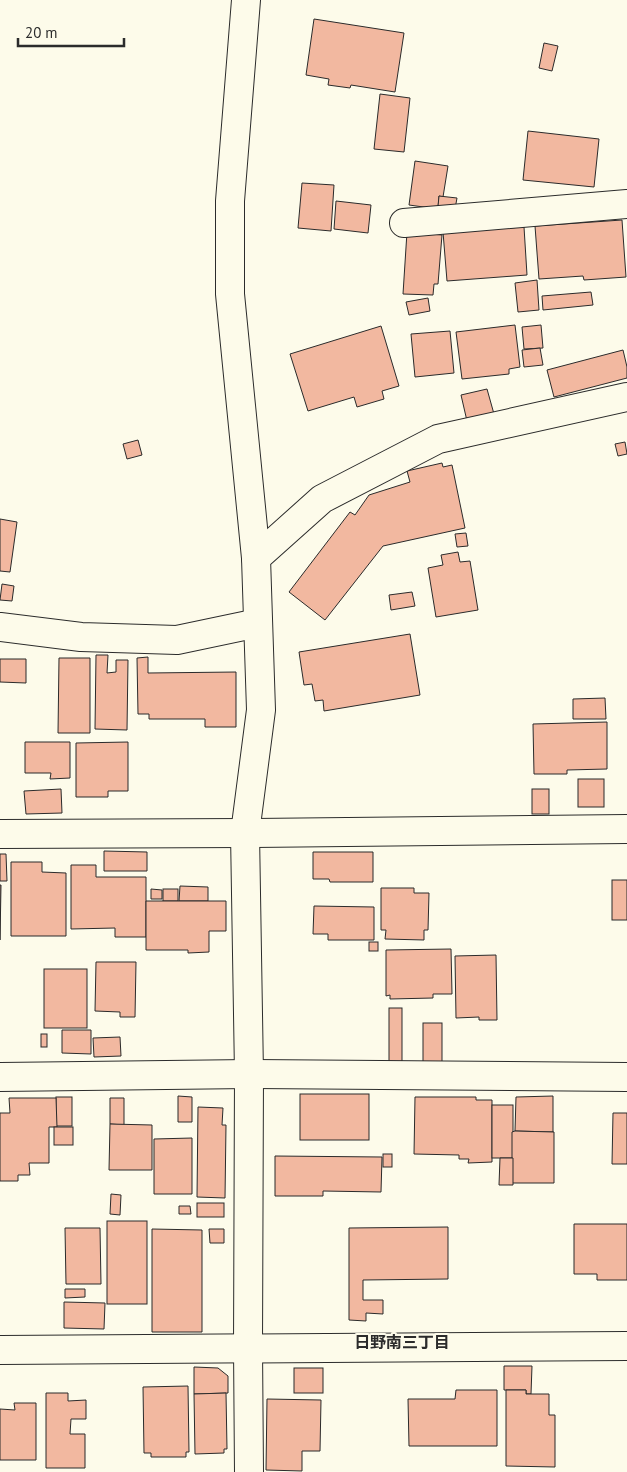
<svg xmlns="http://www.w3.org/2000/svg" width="627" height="1472" viewBox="0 0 627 1472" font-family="'PT Sans','Noto Sans JP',sans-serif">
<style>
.building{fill:#f2b8a0;stroke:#2b2b2b}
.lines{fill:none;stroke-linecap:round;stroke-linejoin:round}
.street-casing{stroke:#2b2b2b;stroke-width:30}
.street{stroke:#fdfbea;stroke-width:28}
.labels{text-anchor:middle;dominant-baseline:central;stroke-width:4;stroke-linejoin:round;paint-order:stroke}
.neighbourhood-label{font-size:16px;font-weight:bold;fill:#2b2b2b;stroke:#fdfbea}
</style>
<rect width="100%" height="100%" fill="#fdfbea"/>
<g class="building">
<path d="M314,19L404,33L395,92L351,85L350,88L328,85L329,79L306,75Z"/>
<path d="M544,43L558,46L552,71L539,68Z"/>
<path d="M380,94L410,98L404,152L374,149Z"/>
<path d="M528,131L599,139L594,187L523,180Z"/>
<path d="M415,161L448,166L443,197L439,196L438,209L409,205Z"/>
<path d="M302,183L334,185L331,231L298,228Z"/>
<path d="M439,196L457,198L455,209L438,206Z"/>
<path d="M336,201L371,205L368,233L334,229Z"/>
<path d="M622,220L626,277L584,280L583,276L539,279L535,226Z"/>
<path d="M524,227L527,275L447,281L443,232Z"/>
<path d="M407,232L442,235L438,284H434L433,295L403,294Z"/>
<path d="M537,280L539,310L518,312L515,283Z"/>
<path d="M591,292L593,305L543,310L542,296Z"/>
<path d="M428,298L430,311L409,315L406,302Z"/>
<path d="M515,325L520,367L509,369V374L462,379L456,332Z"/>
<path d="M541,325L543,348L524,349L522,327Z"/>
<path d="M381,326L399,386L382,391L384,399L357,407L354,397L308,411L290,354Z"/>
<path d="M450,331L454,373L415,377L411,334Z"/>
<path d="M540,348L543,365L524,367L522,350Z"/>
<path d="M623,350L627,367V378L554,397L547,370Z"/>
<path d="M487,389L494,414L467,421L461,395Z"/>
<path d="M138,440L142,455L127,459L123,444Z"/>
<path d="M625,442L627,454L618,456L615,444Z"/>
<path d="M442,463L443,467L452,465L465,528L383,546L325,620L289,592L350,512L355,515L369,495L410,482L407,471Z"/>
<path d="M0,519L17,522L10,572L0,571Z"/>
<path d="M466,533L468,546L457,547L455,534Z"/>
<path d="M458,552L460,562L470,561L478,610L436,617L428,568L443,565L441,555Z"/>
<path d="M2,584L14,586L12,601L0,600Z"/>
<path d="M412,592L415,606L391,610L389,595Z"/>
<path d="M410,634L420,695L324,711L323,700L315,701L312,684L304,685L299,652Z"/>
<path d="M96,655H108L107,673L116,672V660H128L127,730L95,729Z"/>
<path d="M148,657V673L236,672V727H205V719H149V714H138L137,658Z"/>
<path d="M59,658H90V733H58Z"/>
<path d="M0,659H26V683L0,682Z"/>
<path d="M605,698L606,719H573V699Z"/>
<path d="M607,722V769L567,770V774H534L533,724Z"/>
<path d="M25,742H70V778L50,779L51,773H25Z"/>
<path d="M128,742V791H108V797H76V743Z"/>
<rect x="578" y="779" width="26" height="28"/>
<path d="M61,789L62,813L26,814L24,791Z"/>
<rect x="532" y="789" width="17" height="25"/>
<path d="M104,851L147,852V871H104Z"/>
<path d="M313,852H373V882H330L329,879H313Z"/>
<path d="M0,854H6L7,881H0Z"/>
<path d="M11,862H42V872L66,873V936H11Z"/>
<path d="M71,865H96V877H146V937H115V928L71,929Z"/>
<rect x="612" y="880" width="15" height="40"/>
<path d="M0,885H1L0,940Z"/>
<path d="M180,886L208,887V901H179Z"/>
<path d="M381,888H414V893H429L428,930H424V940L385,939L386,930H381Z"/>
<path d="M151,889L162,890V899H151Z"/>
<rect x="163" y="889" width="15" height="12"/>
<path d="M146,901H226V931H209V952L188,953V950H146Z"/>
<path d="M314,906L374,907V940H328V934H313Z"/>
<rect x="369" y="942" width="9" height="9"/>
<path d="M451,949L452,994H433V998L390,999V995L386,996V950Z"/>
<path d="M496,955L497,1020H479V1017L456,1018L455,956Z"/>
<path d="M96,962H136L135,1017H120V1012L95,1011Z"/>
<rect x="44" y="969" width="43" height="59"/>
<rect x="389" y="1008" width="13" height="54"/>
<rect x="423" y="1023" width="19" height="39"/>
<path d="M62,1030H91V1054L62,1053Z"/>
<rect x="41" y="1034" width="6" height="13"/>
<path d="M120,1037L121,1056L94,1057L93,1038Z"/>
<rect x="300" y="1094" width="69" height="46"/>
<path d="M178,1096L192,1097V1122H178Z"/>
<path d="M553,1096V1132L515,1131L516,1097Z"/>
<rect x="56" y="1097" width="16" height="29"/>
<path d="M415,1097H476V1100H492V1162L468,1163L469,1159H459V1155L414,1154Z"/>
<path d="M9,1098H56L57,1127H49V1163H29L30,1175H18V1181H0V1113H10Z"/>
<path d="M110,1098H124V1125L110,1124Z"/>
<rect x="492" y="1105" width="21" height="53"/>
<path d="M198,1107L223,1108L222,1125H226L225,1198L197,1197Z"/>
<path d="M613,1113H627V1164H612Z"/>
<path d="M110,1124L152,1125V1170H109Z"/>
<rect x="54" y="1127" width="19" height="18"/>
<path d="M515,1131L554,1132V1183H512V1132Z"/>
<path d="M192,1138V1194H154V1139Z"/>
<rect x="383" y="1154" width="9" height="13"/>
<path d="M275,1156L382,1157L381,1192L323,1191V1196H275Z"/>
<path d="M500,1158H513V1185H499Z"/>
<path d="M111,1194L121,1195L120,1215L110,1214Z"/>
<rect x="197" y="1203" width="27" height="14"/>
<path d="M179,1206H190L191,1214H179Z"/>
<rect x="107" y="1221" width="40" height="83"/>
<path d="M574,1224H627V1280H597V1274H574Z"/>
<path d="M448,1227V1279L363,1280V1300H383V1314L366,1313V1321L349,1320V1228Z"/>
<path d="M65,1228H100L101,1284H66Z"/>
<path d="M152,1229L202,1230V1332H152Z"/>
<path d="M209,1229H224V1243H210Z"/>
<path d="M65,1289H85V1297L65,1298Z"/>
<path d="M64,1302L105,1303L104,1329L64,1328Z"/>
<path d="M504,1366H532L531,1394H526V1390H504Z"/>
<path d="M194,1367L218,1368L228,1376V1393L194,1394Z"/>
<rect x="294" y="1368" width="29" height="25"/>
<path d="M188,1386L189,1452H186V1457H151V1453H144L143,1387Z"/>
<path d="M456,1390H497V1446H409L408,1399H455Z"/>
<path d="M506,1390H526V1394H549V1415H555V1467L506,1466Z"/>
<path d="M46,1393H68V1401L86,1400V1419H71L70,1434H85V1468H46Z"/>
<path d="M226,1393L227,1449H224V1453L195,1454L194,1394Z"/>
<path d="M267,1399L321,1400L320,1451H302V1471L266,1470Z"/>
<path d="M14,1403H36V1460H0V1409L15,1410Z"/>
</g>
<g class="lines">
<g class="street-casing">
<g id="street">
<path d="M246,0L230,201V294L256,558"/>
<path d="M404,223L627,204"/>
<path d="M0,627L81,637L177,640L258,623"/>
<path d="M0,834L245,833L627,829"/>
<path d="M0,1077L249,1074L627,1077"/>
<path d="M0,1350L627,1346"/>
<path d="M249,1472L248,1347L249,1074L245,833L261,710L256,558L322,499L438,439L627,397"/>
</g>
</g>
<use href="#street" class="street"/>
</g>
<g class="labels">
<g class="neighbourhood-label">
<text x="402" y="1342">日野南三丁目</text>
</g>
</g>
<path d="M18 38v8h106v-8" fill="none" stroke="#2b2b2b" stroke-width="2.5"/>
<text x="25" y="38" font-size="15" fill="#2b2b2b" stroke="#fdfbea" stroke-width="4" paint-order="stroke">20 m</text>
</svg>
